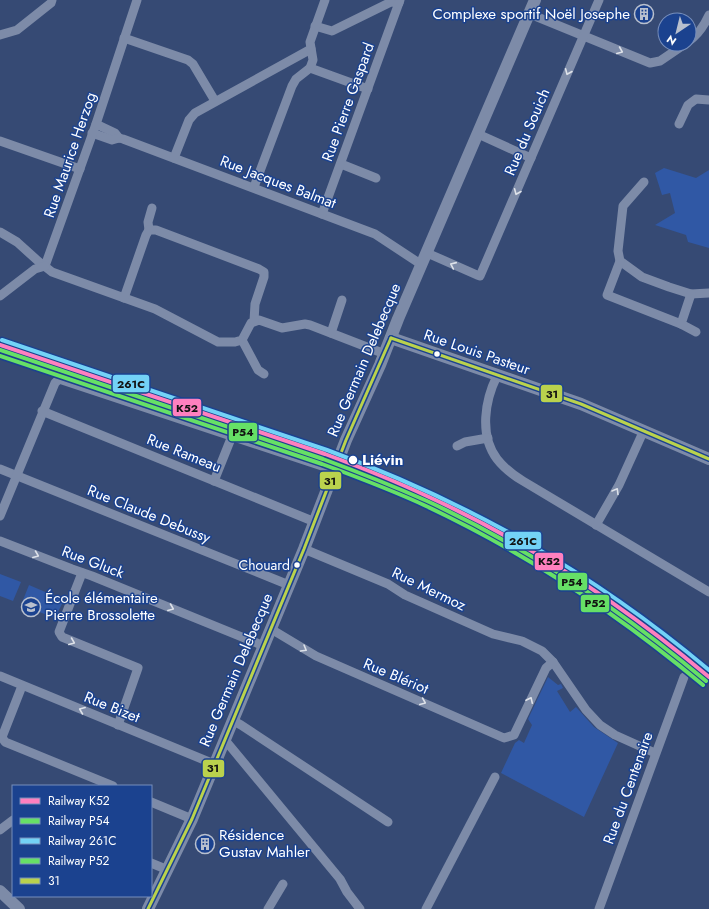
<svg xmlns="http://www.w3.org/2000/svg" width="709" height="909" viewBox="0 0 709 909" font-family="Jost,sans-serif">
<style>
.green{fill:#3058a5}
.lines{fill:none;stroke-linecap:round;stroke-linejoin:round}
.minor{stroke:#7d8ba8;stroke-width:9}
.tertiary{stroke:#7d8ba8;stroke-width:12}
.bus-1-casing{stroke:#1b428f;stroke-width:6}
.bus-1{stroke:#bad24d;stroke-width:3}
.rail-1-casing{stroke:#1b428f;stroke-width:7}
.rail-2-casing{stroke:#1b428f;stroke-width:7}
.rail-3-casing{stroke:#1b428f;stroke-width:7}
.rail-4-casing{stroke:#1b428f;stroke-width:7}
.rail-1{stroke:#ff80bf;stroke-width:4}
.rail-2{stroke:#66e066;stroke-width:4}
.rail-3{stroke:#73d2f6;stroke-width:4}
.rail-4{stroke:#66e066;stroke-width:4}
.oneway{stroke:#dee2e9}
.bus-dot{fill:#fff;stroke:#1b428f;stroke-width:1.5}
.labels{text-anchor:middle;dominant-baseline:central;stroke-width:3;stroke-linejoin:round;paint-order:stroke}
.bus-label{font-size:14px;fill:#fff;stroke:#1b428f;text-anchor:end}
.poi-label{font-size:15px;fill:#fff;stroke:#1b428f;text-anchor:start}
.street-label{font-size:15px;fill:#fff;stroke:#1b428f}
.stop-label{font-size:15px;font-weight:bold;fill:#fff;stroke:#1b428f;text-anchor:start}
.line-badge{stroke:#1b428f;stroke-width:1.5}
.pale-badge-label{font-size:11px;text-anchor:middle;font-weight:bold;fill:#111}
</style>
<rect width="100%" height="100%" fill="#364a74"/>
<g class="green">
<path d="M664,168L696,178L709,170V248L688,242L686,235L655,225L675,213L670,193L662,195L655,173Z"/>
<path d="M0,574L21,582L13,601L0,596Z"/>
<path d="M29,585L64,600L55,618L21,605Z"/>
<path d="M548,677L558,685L561,684L563,688L557,691L570,712L576,707L594,727L618,743L584,817L501,773L515,743L519,740L524,743L532,725L528,719Z"/>
</g>
<g class="lines">
<g class="minor">
<path d="M530,14L650,63L660,61L685,44"/>
<path d="M315,26L332,31L391,2L399,3"/>
<path d="M0,35L17,30L51,3L52,0"/>
<path d="M124,38L188,60L193,64L215,101"/>
<path d="M689,41C699,34 704,26 709,15"/>
<path d="M310,68L368,89"/>
<path d="M96,124L115,133L119,138"/>
<path d="M679,124L688,105L696,99L709,100"/>
<path d="M92,133L112,140L119,138L123,139L375,234L422,265"/>
<path d="M478,134L531,158"/>
<path d="M0,141L80,169"/>
<path d="M174,158L189,120L195,113L311,49"/>
<path d="M341,164L376,178"/>
<path d="M644,182L623,206L618,251L620,261L642,277L669,287L691,294L709,293"/>
<path d="M254,187L292,86L296,79L310,68L313,60L310,42L325,0"/>
<path d="M322,214L400,0"/>
<path d="M149,230L148,222L152,208"/>
<path d="M0,232L17,242L38,261L52,272L155,309L218,342H235L242,340L251,323L259,320L282,328L305,324L310,325L385,354"/>
<path d="M427,253L477,275L480,276L599,0"/>
<path d="M620,261L607,295L681,324"/>
<path d="M45,266L96,124L137,0"/>
<path d="M691,294L681,324L696,332"/>
<path d="M0,296L35,269L45,266"/>
<path d="M124,298L146,235L149,230H156L259,269L264,272V277L255,304L254,321"/>
<path d="M331,333L342,300"/>
<path d="M242,340L258,370L264,374"/>
<path d="M497,376C485,400 479,435 497,459C504,468 513,475 523,481L709,592"/>
<path d="M42,411L315,522"/>
<path d="M457,446L465,442L488,438"/>
<path d="M0,469L289,585"/>
<path d="M214,481L232,436"/>
<path d="M0,516L55,383L59,379L334,470"/>
<path d="M596,525L619,485L644,430"/>
<path d="M0,541L72,569L92,576L264,646"/>
<path d="M304,549L388,584L405,595L493,634L522,641L542,651L553,662L586,710L600,725L615,735L655,753"/>
<path d="M82,573L59,632L62,637L138,668L118,725"/>
<path d="M271,629L316,656L504,738L514,735L546,668L553,662"/>
<path d="M0,676L214,764"/>
<path d="M22,686L2,737L5,742L113,786"/>
<path d="M232,720L241,725L388,822"/>
<path d="M225,740L340,879L347,892L360,909"/>
<path d="M151,802L192,819"/>
<path d="M0,830L13,820"/>
<path d="M151,863L168,870"/>
<path d="M268,909L283,884"/>
<path d="M426,909L495,777"/>
<path d="M599,909L684,677"/>
</g>
<g class="tertiary">
<path d="M391,338L581,404L709,459"/>
<path d="M0,891L19,909"/>
<path d="M148,909L192,819L304,549L346,440L380,365L398,319L535,0"/>
</g>
<g class="bus-1-casing">
<g id="bus-1">
<path d="M391,338L581,404L709,459"/>
<path d="M148,909L192,819L304,549L346,440L391,338"/>
</g>
</g>
<use href="#bus-1" class="bus-1"/>
<g class="rail-1-casing">
<path id="rail-1" d="M0,345L325,454C360,467 395,481 429,497C531,544 623,605 709,677"/>
</g>
<g class="rail-2-casing">
<path id="rail-2" d="M0,350L323,459C358,472 393,486 427,501C528,548 621,610 706,681"/>
</g>
<g class="rail-3-casing">
<path id="rail-3" d="M2,340L327,450C470,503 592,572 709,670"/>
</g>
<g class="rail-4-casing">
<path id="rail-4" d="M0,356L322,464C357,477 392,490 426,506C526,553 618,614 703,685"/>
</g>
<use href="#rail-1" class="rail-1"/>
<use href="#rail-2" class="rail-2"/>
<use href="#rail-3" class="rail-3"/>
<use href="#rail-4" class="rail-4"/>
</g>
<defs><path id="oneway-chevron" d="M-2-3.5L2.5 0L-2 3.5" fill="none" stroke-width="1.6" stroke-linecap="round" stroke-linejoin="round"/></defs>
<g class="oneway">
<use href="#oneway-chevron" transform="translate(620 51) rotate(23)"/>
<use href="#oneway-chevron" transform="translate(568 72) rotate(113)"/>
<use href="#oneway-chevron" transform="translate(517 192) rotate(113)"/>
<use href="#oneway-chevron" transform="translate(453 265) rotate(-156)"/>
<use href="#oneway-chevron" transform="translate(616 491) rotate(-59)"/>
<use href="#oneway-chevron" transform="translate(36 555) rotate(22)"/>
<use href="#oneway-chevron" transform="translate(171 608) rotate(22)"/>
<use href="#oneway-chevron" transform="translate(72 642) rotate(22)"/>
<use href="#oneway-chevron" transform="translate(304 649) rotate(30)"/>
<use href="#oneway-chevron" transform="translate(530 700) rotate(-65)"/>
<use href="#oneway-chevron" transform="translate(423 702) rotate(23)"/>
<use href="#oneway-chevron" transform="translate(82 710) rotate(-158)"/>
</g>
<defs>
<g id="building-ring" transform="scale(1)"><circle r="9.5" fill="#1b428f" stroke="#b9c0ce" stroke-width="1.5"/><path d="M-4-6H4V6H1V3H-1V6H-4ZM-2.5-4.3h1.7v1.8h-1.7ZM.8-4.3h1.7v1.8H.8ZM-2.5-1h1.7V.8h-1.7ZM.8-1h1.7V.8H.8Z" fill="#b9c0ce"/></g>
<g id="school-ring" transform="scale(1)"><circle r="9.5" fill="#1b428f" stroke="#b9c0ce" stroke-width="1.5"/><path d="M0-5L7-2L0 1L-7-2ZM-4 1L0 2.5L4 1V4Q0 6-4 4Z" fill="#b9c0ce"/></g>
</defs>
<g fill-rule="evenodd">
<use href="#building-ring" x="644" y="14"/>
<use href="#school-ring" x="31" y="607"/>
<use href="#building-ring" x="205" y="844"/>
</g>
<g class="bus-dot">
<circle cx="437" cy="354" r="3.5"/>
<circle cx="353" cy="460" r="5"/>
<circle cx="297" cy="565" r="3.5"/>
</g>
<g class="labels">
<g class="bus-label">
<text x="290" y="565">Chouard</text>
</g>
<g class="poi-label">
<text x="630" y="14" text-anchor="end">Complexe sportif Noël Josephe</text>
<text x="45" y="598">École élémentaire<tspan x="45" dy="17">Pierre Brossolette</tspan></text>
<text x="219" y="835">Résidence<tspan x="219" dy="17">Gustav Mahler</tspan></text>
</g>
<g class="street-label">
<text transform="translate(348 102) rotate(-70)">Rue Pierre Gaspard</text>
<text transform="translate(527 132) rotate(-67)">Rue du Souich</text>
<text transform="translate(70 155) rotate(-71)">Rue Maurice Herzog</text>
<text transform="translate(278 182) rotate(21)">Rue Jacques Balmat</text>
<text transform="translate(477 352) rotate(19)">Rue Louis Pasteur</text>
<text transform="translate(364 360) rotate(-67)">Rue Germain Delebecque</text>
<text transform="translate(184 453) rotate(22)">Rue Rameau</text>
<text transform="translate(149 514) rotate(22)">Rue Claude Debussy</text>
<text transform="translate(93 562) rotate(21)">Rue Gluck</text>
<text transform="translate(429 589) rotate(26)">Rue Mermoz</text>
<text transform="translate(236 670) rotate(-67)">Rue Germain Delebecque</text>
<text transform="translate(396 676) rotate(23)">Rue Blériot</text>
<text transform="translate(112 707) rotate(22)">Rue Bizet</text>
<text transform="translate(628 788) rotate(-70)">Rue du Centenaire</text>
</g>
<g class="stop-label">
<text x="362" y="460">Liévin</text>
</g>
</g>
<g class="line-badge">
<rect x="112" y="374" width="38" height="19" rx="4" fill="#73d2f6"/>
<rect x="540" y="384" width="23" height="19" rx="4" fill="#bad24d"/>
<rect x="172" y="398" width="30" height="19" rx="4" fill="#ff80bf"/>
<rect x="228" y="422" width="30" height="20" rx="4" fill="#66e066"/>
<rect x="319" y="471" width="23" height="19" rx="4" fill="#bad24d"/>
<rect x="504" y="531" width="38" height="19" rx="4" fill="#73d2f6"/>
<rect x="534" y="552" width="30" height="19" rx="4" fill="#ff80bf"/>
<rect x="557" y="572" width="31" height="19" rx="4" fill="#66e066"/>
<rect x="580" y="594" width="30" height="19" rx="4" fill="#66e066"/>
<rect x="202" y="759" width="23" height="19" rx="4" fill="#bad24d"/>
</g>
<g class="pale-badge-label">
<text x="131" y="388">261C</text>
<text x="552" y="398">31</text>
<text x="187" y="412">K52</text>
<text x="243" y="436">P54</text>
<text x="330" y="485">31</text>
<text x="523" y="545">261C</text>
<text x="549" y="565">K52</text>
<text x="572" y="586">P54</text>
<text x="595" y="607">P52</text>
<text x="213" y="772">31</text>
</g>
<rect x="12" y="785" width="140" height="112" fill="#1b428f" stroke="#768ebc"/>
<rect x="20" y="798" width="20" height="6" fill="#ff80bf" stroke="#768ebc"/>
<text x="48" y="805" font-size="12" fill="#ffffff">Railway K52</text>
<rect x="20" y="818" width="20" height="6" fill="#66e066" stroke="#768ebc"/>
<text x="48" y="825" font-size="12" fill="#ffffff">Railway P54</text>
<rect x="20" y="838" width="20" height="6" fill="#73d2f6" stroke="#768ebc"/>
<text x="48" y="845" font-size="12" fill="#ffffff">Railway 261C</text>
<rect x="20" y="858" width="20" height="6" fill="#66e066" stroke="#768ebc"/>
<text x="48" y="865" font-size="12" fill="#ffffff">Railway P52</text>
<rect x="20" y="878" width="20" height="6" fill="#bad24d" stroke="#768ebc"/>
<text x="48" y="885" font-size="12" fill="#ffffff">31</text>
<g transform="translate(677 32) rotate(215)"><circle r="19" fill="#1b428f" stroke="#768ebc"/>
<path d="M0-3L7 15L0 10L-7 15Z" fill="#b9c0ce"/>
<text y="-6" font-size="11" font-weight="bold" text-anchor="middle" fill="#ffffff">N</text>
</g>
</svg>
